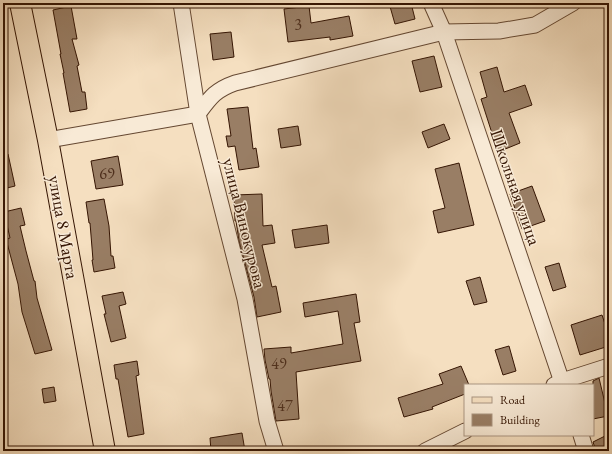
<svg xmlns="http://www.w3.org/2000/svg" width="612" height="454" viewBox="0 0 612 454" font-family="'EB Garamond',serif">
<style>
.building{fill:#997e65;stroke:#351503}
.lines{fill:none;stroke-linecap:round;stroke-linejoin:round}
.minor-casing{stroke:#654832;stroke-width:17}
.major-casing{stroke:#351503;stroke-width:22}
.minor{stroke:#f8ead6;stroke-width:15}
.major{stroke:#f5dfc0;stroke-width:20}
.labels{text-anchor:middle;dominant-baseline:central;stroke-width:3;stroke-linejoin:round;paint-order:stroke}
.number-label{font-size:16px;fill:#4e2f1c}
.street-label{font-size:18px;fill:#351503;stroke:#f8ead6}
</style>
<rect width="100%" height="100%" fill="#f5dfc0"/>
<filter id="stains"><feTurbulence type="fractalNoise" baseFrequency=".005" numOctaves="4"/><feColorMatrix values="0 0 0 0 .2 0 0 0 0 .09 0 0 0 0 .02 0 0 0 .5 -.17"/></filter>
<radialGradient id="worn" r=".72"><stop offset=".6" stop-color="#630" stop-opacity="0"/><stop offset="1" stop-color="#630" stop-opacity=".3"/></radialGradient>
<g class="building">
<path d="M389,3H411L415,19L395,24Z"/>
<path d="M71,6L77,39H72L79,65L77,66L82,92H85L87,109L70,112L63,73H64L60,54H61L53,10Z"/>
<path d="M309,6L311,23L349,16L353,36L330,40V37L288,42L284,9Z"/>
<path d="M231,32L234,57L213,60L210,34Z"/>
<path d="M434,56L442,87L420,92L412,61Z"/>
<path d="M497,67L504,92L525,85L532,105L509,113L520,143L498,152L481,99L487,97L480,72Z"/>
<path d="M248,107L253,149L256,148L259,167L239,170L235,146L228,147L226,136H231L227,109Z"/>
<path d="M444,124L450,139L428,148L422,132Z"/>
<path d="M298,126L301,145L281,148L278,129Z"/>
<path d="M3,154H8L15,186L3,189Z"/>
<path d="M118,156L123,185L96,189L91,161Z"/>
<path d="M459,163L474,225L438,233L433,211L445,208L435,169Z"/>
<path d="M532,186L545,221L522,229L510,194Z"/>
<path d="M262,194L263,226L272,225L275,243L262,245L272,287L276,286L281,312L257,317L254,297L239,241L236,221H235L234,195Z"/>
<path d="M104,199L109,226L111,256H113L115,268L94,272L92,260H93L90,223H89L86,202Z"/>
<path d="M21,208L25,225L20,226L26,251L34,281H35L37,298L52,350L35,354L22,312L18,284L6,239L10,238L4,212Z"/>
<path d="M327,225L329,243L295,248L292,230Z"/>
<path d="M559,263L566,287L553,291L545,267Z"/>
<path d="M480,277L487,302L474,305L466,281Z"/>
<path d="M123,292L126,304L119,306L126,338L111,342L104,314H106L102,296Z"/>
<path d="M356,294L360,322L354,323L361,361L296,372L299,419L276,421L271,391L270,379H269L265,360L264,349L291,347V353L343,344L338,311L305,317L303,303Z"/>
<path d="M602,315L609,336V346L580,355L571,325Z"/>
<path d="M509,346L516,371L503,375L495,350Z"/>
<path d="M137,361L139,375L136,376L144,434L128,437L118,379H116L114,365Z"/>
<path d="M461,366L469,385H465V394L432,407L433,409L404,417L398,398L443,384L439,374Z"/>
<path d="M599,378L608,416L593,419V381Z"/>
<path d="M54,387L56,401L44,403L42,389Z"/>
<path d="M242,433L245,451H211L210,438Z"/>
<path d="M609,434V451H596L593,442Z"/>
</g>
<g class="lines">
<g class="minor-casing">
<g id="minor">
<path d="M181,3L198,114L245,299L267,421L276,451"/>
<path d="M431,3L444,32L563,385"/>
<path d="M48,140L198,114C210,98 215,90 235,83L444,32L499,31L535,25L573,3"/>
<path d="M554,385L562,381L609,366"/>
<path d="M581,435L586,451"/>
<path d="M425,451L465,431"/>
</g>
</g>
<g class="major-casing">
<path id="major" d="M20,3L48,140L105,451"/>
</g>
<use href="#minor" class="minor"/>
<use href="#major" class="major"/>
</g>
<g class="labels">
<g class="number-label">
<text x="298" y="24">3</text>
<text x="107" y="173">69</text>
<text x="279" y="363">49</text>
<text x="285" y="405">47</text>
</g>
<g class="street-label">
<text transform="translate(516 187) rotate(71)">Школьная улица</text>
<text transform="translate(245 223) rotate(76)">улица Винокурова</text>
<text transform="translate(64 227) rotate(80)">улица 8 Марта</text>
</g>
</g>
<rect width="612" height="454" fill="none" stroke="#f5dfc0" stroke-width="16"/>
<rect x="4" y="4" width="604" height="446" fill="none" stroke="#351503" stroke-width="2"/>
<rect x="8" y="8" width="596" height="438" fill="none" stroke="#351503"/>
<rect x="464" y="384" width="130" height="52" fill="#f8ead6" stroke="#aa9582"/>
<rect x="472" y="397" width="20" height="6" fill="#f5dfc0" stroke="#aa9582"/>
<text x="500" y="404" font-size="12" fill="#351503">Road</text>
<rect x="472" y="414" width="20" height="12" fill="#997e65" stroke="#aa9582"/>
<text x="500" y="424" font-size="12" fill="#351503">Building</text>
<rect width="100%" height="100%" filter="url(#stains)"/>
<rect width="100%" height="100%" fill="url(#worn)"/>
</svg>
